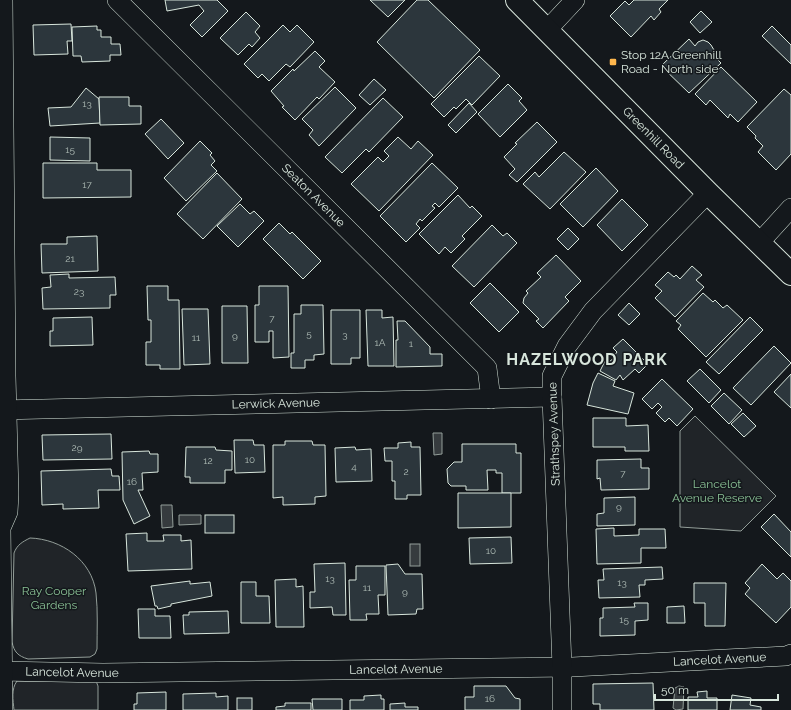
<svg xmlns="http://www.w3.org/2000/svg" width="791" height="710" viewBox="0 0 791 710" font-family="Raleway,sans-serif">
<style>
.green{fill:#202428;stroke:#939e99}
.water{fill:#363b3e;stroke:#939e99}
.building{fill:#2c363c;stroke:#d8e6dc}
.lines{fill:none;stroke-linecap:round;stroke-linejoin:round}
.minor-casing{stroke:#d8e6dc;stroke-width:20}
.major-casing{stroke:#d8e6dc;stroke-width:24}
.minor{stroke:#14181c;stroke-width:19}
.major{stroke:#14181c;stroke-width:22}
.poi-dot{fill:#ffb74d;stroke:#14181c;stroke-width:1.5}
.labels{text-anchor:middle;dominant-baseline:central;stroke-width:3;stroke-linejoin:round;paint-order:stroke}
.number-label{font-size:10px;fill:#adbab4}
.poi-label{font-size:12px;fill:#d8e6dc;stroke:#14181c;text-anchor:start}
.street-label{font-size:12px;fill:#d8e6dc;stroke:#14181c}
.park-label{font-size:12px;fill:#8ac095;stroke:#14181c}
.district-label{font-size:16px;font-weight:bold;letter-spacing:1px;fill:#d8e6dc;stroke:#14181c}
</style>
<rect width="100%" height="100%" fill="#14181c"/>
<g class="green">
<path d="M695,416L776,496L741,531L680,527V431Z"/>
<path d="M30,538C61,539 92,560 96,593C98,611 97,631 97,649L95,654L90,657L28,659C18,656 14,652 12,642L14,553C17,545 22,542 30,538Z"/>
<path d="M17,681H96L98,686V710H14C13,700 11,689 17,681Z"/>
</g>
<g class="water">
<path d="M433,433H442V454L434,455Z"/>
<path d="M161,505H172L173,527L162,528Z"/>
<path d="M179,515H201V524L179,525Z"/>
<rect x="410" y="544" width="10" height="22"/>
<path d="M679,686L684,687L683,709L676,710L673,708L675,688Z"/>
</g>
<g class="building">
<path d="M165,0H217L228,11L202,37L190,25L204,11L199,5L167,11Z"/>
<path d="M370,0H405L388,17Z"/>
<path d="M417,0H428L480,50L434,98L377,42Z"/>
<path d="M634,0H668L659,9L661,12L654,20L651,16L631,37L610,16L625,1L629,5Z"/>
<path d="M701,11L712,22L700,33L690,22Z"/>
<path d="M246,12L260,26L255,32L260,38L252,47L249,44L238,55L220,38Z"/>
<path d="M71,24L72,41H67L68,54L34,55L33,25Z"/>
<path d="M283,25L290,32L297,25L314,42L290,67L286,64L269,81L262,74L258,78L244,64Z"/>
<path d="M97,26V30H101V37H111V44H120L121,55H110V61L82,62L81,56H73L72,27Z"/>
<path d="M772,26L791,45V64L762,36Z"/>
<path d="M689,39L695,46L698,42L703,40L708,42L711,45L714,50L712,54L721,63L689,93L661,66Z"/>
<path d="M315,51L325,61L319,67L335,82L319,99L317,97L295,120L282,107L284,106L271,91L293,69L294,71Z"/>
<path d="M479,56L500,76L472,105L466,99L456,109L454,107L444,117L431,104Z"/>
<path d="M721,67L757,102L738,122L730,114L728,118L710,100L706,105L695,94Z"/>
<path d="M374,79L386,90L370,105L359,95Z"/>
<path d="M508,84L522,98L519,101L527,110L500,137L478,114Z"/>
<path d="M335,87L356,108L319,146L309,135L313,130L302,119Z"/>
<path d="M86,88L99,99L100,123L50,126L48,108L71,107Z"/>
<path d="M784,89L791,95V154L776,170L758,152L763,146L755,138L756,136L747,127Z"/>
<path d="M99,97H129V106H141V124L100,125Z"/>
<path d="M383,98L403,117L369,152L366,149L342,173L325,157Z"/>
<path d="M469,103L477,112L456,133L448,125Z"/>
<path d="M161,119L184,143L168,159L145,134Z"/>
<path d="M537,122L557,142L517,182L509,175L515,169L504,157L517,144L515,143Z"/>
<path d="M50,137L90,138V161L50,160Z"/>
<path d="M398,137L411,149L418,141L433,155L379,211L351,184L378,157L383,162L389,156L384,151Z"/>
<path d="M200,141L212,153L210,155L215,161L211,165L217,171L186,201L164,178Z"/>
<path d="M564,152L586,172L550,209L523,184L535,172L539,177Z"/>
<path d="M43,163H97V170H131V197L43,198Z"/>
<path d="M432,163L458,188L439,207L435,203L432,206L435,208L422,221L420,219L416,224L420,228L406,242L380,216Z"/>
<path d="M596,168L618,191L583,227L560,204Z"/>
<path d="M217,173L242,199L203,239L177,214Z"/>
<path d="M458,195L470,208L472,206L482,216L462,236L465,239L451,253L445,247L439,254L419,234Z"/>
<path d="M622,199L648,225L622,251L597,225Z"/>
<path d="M240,204L250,214L254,211L264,221L238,247L217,226Z"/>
<path d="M279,223L290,234L292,232L321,261L303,279L263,239Z"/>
<path d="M492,225L503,236L507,233L517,243L474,287L452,266Z"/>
<path d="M568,228L579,239L568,250L557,239Z"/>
<path d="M97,236L98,271L42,273L41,244H67V237Z"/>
<path d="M556,255L581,281L565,297L569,301L543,328L536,321L539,319L523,303L524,298L528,293L526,291L541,277L537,273Z"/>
<path d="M692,266L702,275L696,280L704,287L675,317L655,298L662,291L655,285L668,272L674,277L676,275L680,279Z"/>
<path d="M69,274V278L115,277L116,295H110V308L43,309L42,288L51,287L50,275Z"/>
<path d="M490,283L519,312L499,332L470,303Z"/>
<path d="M147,286H168V300H179L180,369H160V365H146V342H151V320H148Z"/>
<path d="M259,286H288L289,357L273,358V331H269V342H255V305H259Z"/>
<path d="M703,293L713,302L715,300L723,308L727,305L743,320L706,357L678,329L681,325L676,321Z"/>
<path d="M629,303L640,314L629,325L618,315Z"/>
<path d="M301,305H323L324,354L314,355V360H305V368H291V353H294V314H301Z"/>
<path d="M222,306H247L248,363H222Z"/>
<path d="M182,309H208L210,364L184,365Z"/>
<path d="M331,310H360V358H351V364H331Z"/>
<path d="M366,310H382V318L393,317L394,366H368Z"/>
<path d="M92,317L93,345L50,346V331H53V318Z"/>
<path d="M750,317L763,330L719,374L706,362Z"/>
<path d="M397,321H405L430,347V354H442V366L396,367V340H398Z"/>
<path d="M623,339L648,364L639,373L635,369L623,380L620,375L616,380L600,371L605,361L609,362L615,357L614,356L617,352L613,348Z"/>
<path d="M774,346L791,363L751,405L733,388Z"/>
<path d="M700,369L721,390L709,403L687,381Z"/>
<path d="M598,373L615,381L613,386L634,393L628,414L587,405L593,383Z"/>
<path d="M791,374V408L774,392Z"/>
<path d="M662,379L693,409L677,426L669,418L665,422L656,413L662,407L658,403L652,409L642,399Z"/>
<path d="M724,393L742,410L729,424L711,406Z"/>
<path d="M743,413L756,426L744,437L731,424Z"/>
<path d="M593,418H626V426L648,425L649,451H625V447H593Z"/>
<path d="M111,434L112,459L43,460L42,435Z"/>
<path d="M234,440H253L254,445H264L265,472L235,473Z"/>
<path d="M285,441H312L313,445H325L326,496L315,497V504L283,505V497L273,498V445H285Z"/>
<path d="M411,442V447H420L421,495H407V499H395V481H392V461H385L384,448H398V443Z"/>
<path d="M462,444H516V453H521V493H502V473H496V470H487L488,490H466V486H451L448,483L447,469L454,462H462Z"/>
<path d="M186,447H215L216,450L232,451V470H225V483H190V477H185Z"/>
<path d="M355,447L356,450L371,449L372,481L336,482L335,448Z"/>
<path d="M149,451L150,454H158V472L142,473L143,490H138L150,516L134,524L123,500L122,452Z"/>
<path d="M641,459V468H649V489L601,490L600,478L597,479V460Z"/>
<path d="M111,469L112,476H119L120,490H98L99,508L63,509V504L42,505L41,471Z"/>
<path d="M458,493H511V527L458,528Z"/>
<path d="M635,497V525L597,526V514L604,513V498Z"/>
<path d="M774,514L791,532V557L761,527Z"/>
<rect x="205" y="515" width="29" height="18"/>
<path d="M614,528V536L639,535V529H665L666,548H641V563L597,564L596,529Z"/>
<path d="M147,533V541H164L163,535H181V541L191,540L192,569L128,571L126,534Z"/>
<path d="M511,537L512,563L470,564L469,538Z"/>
<path d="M345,563L346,615H333L332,607L310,608V592H315L314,564Z"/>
<path d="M398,564L405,574H422L423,609H417L416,614L388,615L386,565Z"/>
<path d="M762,564L777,579L783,573L791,581V607L776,623L745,594L750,588L745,583Z"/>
<path d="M356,566H385V595H378L379,614H366L367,620H350L349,580H356Z"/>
<path d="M662,567L663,579L645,580V585H639L640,597L599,598L598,580H604L603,569Z"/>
<path d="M296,579V587L303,586L304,627H276L275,580Z"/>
<path d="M190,581V584L210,582L212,596L171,604V606L158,609L157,606H155L151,586Z"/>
<path d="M241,582H256V596H269L270,623H241Z"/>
<path d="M694,583H726L725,626H705V603H694Z"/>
<path d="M634,603H648V620L635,621V635L600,636V618H603V608L635,607Z"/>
<path d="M684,606L685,623H667V607Z"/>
<path d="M138,609H155V616H170L171,638H139Z"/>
<path d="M228,611L229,633L184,634L183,615H189V612Z"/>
<path d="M653,683L654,710H600V704H593V684Z"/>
<path d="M474,686H506L515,698L520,699V710H465V697H474Z"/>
<path d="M707,691V698H717V710H688V697H698L697,692Z"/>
<path d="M166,692V710H134V704H137V693Z"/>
<path d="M216,693V697L228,696V710H183V694Z"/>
<path d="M381,695V699H384V710H350V700H364V696Z"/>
<path d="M732,695L751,698L750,705L761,707V710H730Z"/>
<rect x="237" y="698" width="15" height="12"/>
<path d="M312,699H342V710H313Z"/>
<path d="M285,703H311V710H276V707L285,706Z"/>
<path d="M405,703V707H418V710H390V704Z"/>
</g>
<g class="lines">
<g class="minor-casing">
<g id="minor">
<path id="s1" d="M117,0L487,368L491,399"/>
<path d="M547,30L575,0"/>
<path d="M759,243L791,208"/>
<path id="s2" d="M0,410L552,397"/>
<path id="s3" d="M0,671L103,673L572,667L786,656L791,654"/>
<path d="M3,710L1,528L8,512L9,494L6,376L3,0"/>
<path d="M562,710V667L552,397V376L567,346L593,311L708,193"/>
</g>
</g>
<g class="major-casing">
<g id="major">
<path id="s4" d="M517,0L708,193L791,274"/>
</g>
</g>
<use href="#minor" class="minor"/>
<use href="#major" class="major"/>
</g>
<rect class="poi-dot" x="609" y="58" width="8" height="8" rx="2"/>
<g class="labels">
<g class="number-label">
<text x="87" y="103">13</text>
<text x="70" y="149">15</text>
<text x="87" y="184">17</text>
<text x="70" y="258">21</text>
<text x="79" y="291">23</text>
<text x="272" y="318">7</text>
<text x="309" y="333">5</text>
<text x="345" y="334">3</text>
<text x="235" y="335">9</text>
<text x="196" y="337">11</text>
<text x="380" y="342">1A</text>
<text x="411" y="343">1</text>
<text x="77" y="447">29</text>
<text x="250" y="459">10</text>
<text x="208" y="460">12</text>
<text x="354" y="466">4</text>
<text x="406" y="471">2</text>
<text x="623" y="473">7</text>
<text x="132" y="481">16</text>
<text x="619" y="506">9</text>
<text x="491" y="550">10</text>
<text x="330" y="578">13</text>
<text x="622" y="582">13</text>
<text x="367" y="587">11</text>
<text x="405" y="591">9</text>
<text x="624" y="619">15</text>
<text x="490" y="698">16</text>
</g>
<g class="poi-label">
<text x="621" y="55">Stop 12A Greenhill<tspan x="621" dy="14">Road - North side</tspan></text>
</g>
<g class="street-label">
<text stroke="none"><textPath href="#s4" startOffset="194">Greenhill Road</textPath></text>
<text stroke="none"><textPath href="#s1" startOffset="277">Seaton Avenue</textPath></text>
<text stroke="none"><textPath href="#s2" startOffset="276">Lerwick Avenue</textPath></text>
<text transform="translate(554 434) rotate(-92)">Strathspey Avenue</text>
<text stroke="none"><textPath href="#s3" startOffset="720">Lancelot Avenue</textPath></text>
<text stroke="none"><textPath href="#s3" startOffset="396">Lancelot Avenue</textPath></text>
<text stroke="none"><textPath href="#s3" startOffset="72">Lancelot Avenue</textPath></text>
</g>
<g class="park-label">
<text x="717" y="484">Lancelot<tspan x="717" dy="14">Avenue Reserve</tspan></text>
<text x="54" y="591">Ray Cooper<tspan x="54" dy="14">Gardens</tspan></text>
</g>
<g class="district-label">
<text x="587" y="359">HAZELWOOD PARK</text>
</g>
</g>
<path d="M655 694v6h123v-6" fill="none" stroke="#d8e6dc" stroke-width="2"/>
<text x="661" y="694" font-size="12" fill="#d8e6dc" stroke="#14181c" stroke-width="3" paint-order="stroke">50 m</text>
</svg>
